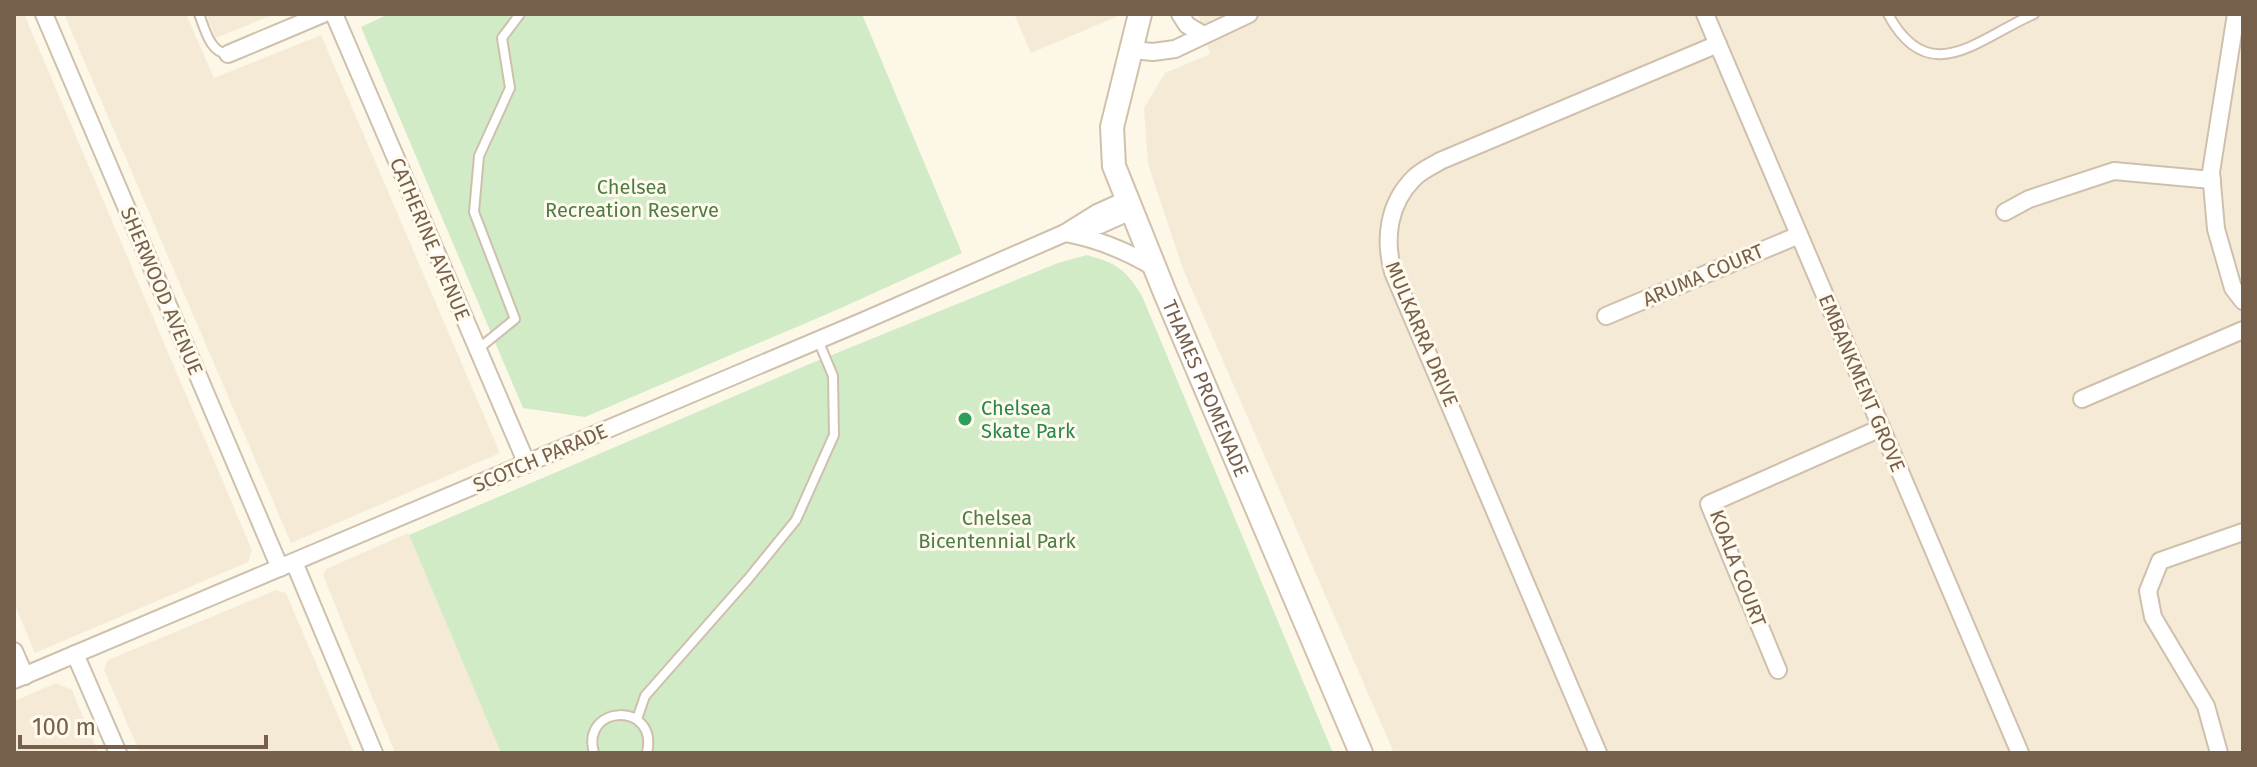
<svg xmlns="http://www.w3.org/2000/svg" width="2257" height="767" viewBox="0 0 2257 767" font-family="'Fira Sans',sans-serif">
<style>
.residential{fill:#f5ead6}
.green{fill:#d0ebc5}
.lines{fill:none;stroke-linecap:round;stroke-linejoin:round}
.service-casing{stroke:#cfc0ad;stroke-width:12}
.minor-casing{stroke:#cfc0ad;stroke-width:20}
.secondary-casing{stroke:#d2c1aa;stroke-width:26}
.service{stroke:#fff;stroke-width:8}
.minor{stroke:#fff;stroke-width:16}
.secondary{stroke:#fff;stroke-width:22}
.leisure-dot{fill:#2e9e5b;stroke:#fffaee;stroke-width:3}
.labels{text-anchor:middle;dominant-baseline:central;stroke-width:6;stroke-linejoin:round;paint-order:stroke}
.park-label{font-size:20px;fill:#4d7d42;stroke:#fffaee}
.street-label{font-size:20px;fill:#77604b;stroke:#fffaee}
.leisure-label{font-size:20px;fill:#27864d;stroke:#fffaee;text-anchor:start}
</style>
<rect width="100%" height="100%" fill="#fdf7e8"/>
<g class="residential">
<path d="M14,14H24L252,550L248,562L35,653L14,603Z"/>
<path d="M64,14H186L214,78L321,35L500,453L291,543Z"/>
<path d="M206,14H274L216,38Z"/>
<path d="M1014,14H1116V17L1031,53Z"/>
<path d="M1198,14H2243V753H1394L1183,269L1148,164L1144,108L1165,73L1210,54Z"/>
<path d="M408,533L501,753H395L323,575L326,569Z"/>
<path d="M276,590L286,593L354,753H140L104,670L108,660Z"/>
<path d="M56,683L72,690L98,753H14V701Z"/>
</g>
<g class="green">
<path d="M389,14H862L962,253L841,308L585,417L523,408L361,27Z"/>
<path d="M1087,255C1118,264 1125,269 1142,296L1333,753H501L409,535L812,363L1058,263Z"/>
</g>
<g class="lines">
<g class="service-casing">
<g id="service">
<path d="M199,14C205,29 210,53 228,54"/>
<path d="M1888,14C1929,91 1979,38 2034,14"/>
<path d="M478,349L515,319L474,212L479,156L510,88L502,38L520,14"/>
<path d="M637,719L645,696L748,579L796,520L834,435L833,376L818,340"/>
<path d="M594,753C580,704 659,701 647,753"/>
</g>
</g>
<g class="minor-casing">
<g id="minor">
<path d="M44,14L280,568"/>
<path d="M334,14L527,464"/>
<path d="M1180,14L1187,25L1202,34"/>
<path d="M1705,14L2020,753"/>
<path d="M2236,14L2211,172L2216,229L2233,288L2243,301"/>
<path d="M1132,50L1153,52L1175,49L1249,14"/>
<path d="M228,54L323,14"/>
<path d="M2005,212L2029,199L2114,171L2212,180"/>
<path d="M1079,230L1100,225L1131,211"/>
<path d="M1065,233C1098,239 1127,251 1155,268"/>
<path d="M1606,316L1799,235"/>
<path d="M2082,399L2243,330"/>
<path d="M294,562L374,753"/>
<path d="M14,651L25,676"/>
<path d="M75,654L118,753"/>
<path d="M1778,670L1709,504L1881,428"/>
<path d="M14,680L861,322L1065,233L1097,213L1126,200"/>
<path d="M1598,753L1393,272C1384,239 1388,204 1414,178C1421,171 1432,166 1440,161L1718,44"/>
<path d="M2219,753L2206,706L2153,617L2148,591L2160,561L2243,532"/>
</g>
</g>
<g class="secondary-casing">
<g id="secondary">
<path id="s1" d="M1140,14L1112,127L1114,166L1165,293L1361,753"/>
</g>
</g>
<use href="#service" class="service"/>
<use href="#minor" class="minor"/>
<use href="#secondary" class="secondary"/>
</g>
<circle class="leisure-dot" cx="965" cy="419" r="8"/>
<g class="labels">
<g class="park-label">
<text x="632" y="187">Chelsea<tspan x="632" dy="23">Recreation Reserve</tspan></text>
<text x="997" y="518">Chelsea<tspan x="997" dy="23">Bicentennial Park</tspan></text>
</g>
<g class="street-label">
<text transform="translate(430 239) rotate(67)">CATHERINE AVENUE</text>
<text transform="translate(1703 275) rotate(-23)">ARUMA COURT</text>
<text transform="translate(162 291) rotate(67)">SHERWOOD AVENUE</text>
<text transform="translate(1422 334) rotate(67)">MULKARRA DRIVE</text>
<text transform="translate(1862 383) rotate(67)">EMBANKMENT GROVE</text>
<text stroke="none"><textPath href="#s1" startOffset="396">THAMES PROMENADE</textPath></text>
<text transform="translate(540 458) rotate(-23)">SCOTCH PARADE</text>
<text transform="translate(1738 568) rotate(69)">KOALA COURT</text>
</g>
<g class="leisure-label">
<text x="981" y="408">Chelsea<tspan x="981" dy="23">Skate Park</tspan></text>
</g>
</g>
<rect width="2257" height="767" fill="none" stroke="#77604b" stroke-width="32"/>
<path d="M20 735v12h246v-12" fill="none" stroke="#77604b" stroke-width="4"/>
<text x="32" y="735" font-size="24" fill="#77604b" stroke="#fffaee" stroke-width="6" paint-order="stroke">100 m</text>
</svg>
